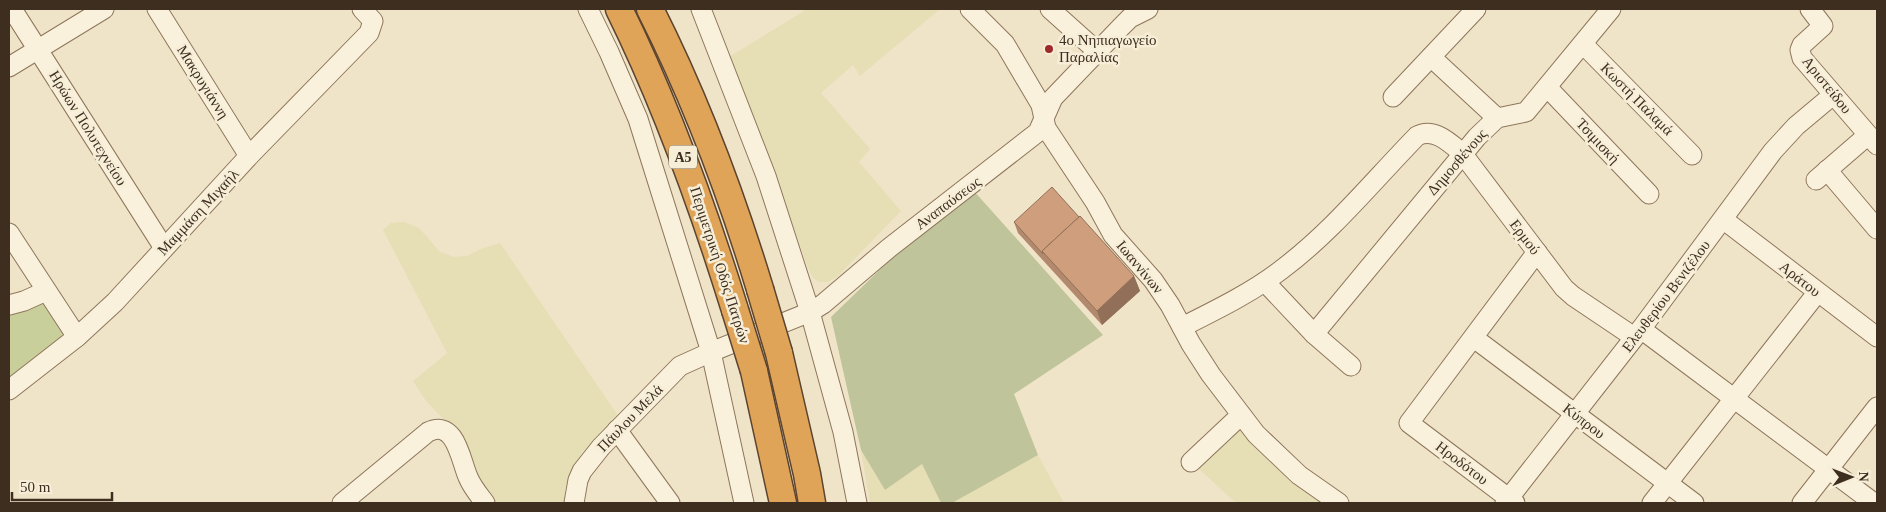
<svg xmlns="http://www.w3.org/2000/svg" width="1886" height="512" viewBox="0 0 1886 512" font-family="Georgia,serif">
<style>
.farmland{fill:#e6deb5}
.green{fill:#c9cf9b}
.cemetery{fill:#bfc49a}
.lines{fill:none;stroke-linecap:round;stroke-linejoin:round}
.minor-casing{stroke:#8d765c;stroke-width:21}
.highway-casing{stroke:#5b4430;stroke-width:29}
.minor{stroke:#faf1dc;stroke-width:19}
.highway{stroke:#e0a458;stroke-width:26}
.highway-bridge-casing{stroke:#5b4430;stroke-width:29;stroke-linecap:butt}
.highway-bridge{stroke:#e0a458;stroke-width:26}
.wall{fill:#b2896c}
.shaded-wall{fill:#916f58}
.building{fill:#cf9f7d;stroke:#916f58}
.poi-dot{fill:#9e2a2b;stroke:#f7eed8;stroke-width:2}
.labels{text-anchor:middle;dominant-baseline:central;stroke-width:5;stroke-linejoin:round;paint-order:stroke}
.shield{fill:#f7eed8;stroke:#756857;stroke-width:1}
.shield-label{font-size:14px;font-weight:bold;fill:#3d2e20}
.poi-label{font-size:15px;fill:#3d2e20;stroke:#f7eed8;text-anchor:start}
.street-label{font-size:15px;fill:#3d2e20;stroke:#f7eed8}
</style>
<rect width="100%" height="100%" fill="#f0e4c8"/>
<g class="farmland">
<path d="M807,9H940L860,76L853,65L821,93L870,149L859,162L901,211L838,276L828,282H819L813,278L808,268L764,144L729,57Z"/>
<path d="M404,222L419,228L440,252L454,257L467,256L481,249L500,243L619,417L584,450L572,469L565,490V503H492L481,487L460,436L426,401L413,381L447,353L383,230L391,223Z"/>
<path d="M1241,419L1336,503H1236L1187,458Z"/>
<path d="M861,450L885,490L922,464L941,503H870Z"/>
<path d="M1038,455L1064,503H952Z"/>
</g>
<path class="green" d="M45,302L68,336L9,386V312Z"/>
<path class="cemetery" d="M973,190L1103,335L1014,394L1038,455L952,503H941L922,464L885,490L861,450L831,317L895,255Z"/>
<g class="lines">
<g class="minor-casing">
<g id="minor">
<path d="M12,9L164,248"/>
<path d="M157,9L249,156"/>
<path d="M588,9L609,52L638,119L711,352L744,503"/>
<path d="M701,9L766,176L810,312L843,432L857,503"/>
<path d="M970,9L1005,44L1041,105L1046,128L1095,202L1113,235L1153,280L1170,305L1191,344L1211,375L1256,434L1299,475L1339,503"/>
<path d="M1050,9L1098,52"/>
<path d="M1810,9L1823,26L1802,45L1800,50L1802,58L1877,145"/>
<path d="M1583,44L1692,155"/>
<path d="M1431,57L1497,118"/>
<path d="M9,67L104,9"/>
<path d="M1547,87L1649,194"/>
<path d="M1393,97L1476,9"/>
<path d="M1827,170L1877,229"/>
<path d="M1816,180L1868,135"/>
<path d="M1724,220L1877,337"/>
<path d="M9,233L77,337"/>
<path d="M1265,282L1314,334L1351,366"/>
<path d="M9,305L24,301L46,291"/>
<path d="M1182,327C1216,310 1251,293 1281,270C1332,232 1373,181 1417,136C1434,127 1450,143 1462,153L1564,288L1573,296L1634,337"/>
<path d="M1641,329L1874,503"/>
<path d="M1314,334L1477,137L1497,118L1526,112L1611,9"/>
<path d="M1474,338L1694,503"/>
<path d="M9,390L77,337L115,302L249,156L369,33L373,21L362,9"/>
<path d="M617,430L670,503"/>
<path d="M1191,462L1241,415"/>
<path d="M342,503L428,432C456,418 461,462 468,477C472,487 479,495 485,503"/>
<path d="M574,503L578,480L582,471L601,447L680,366L711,352L810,312L823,304L889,248L1038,132L1053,98L1121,27L1130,18L1148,9"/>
<path d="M1505,503L1641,329L1773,151L1796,126L1833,95"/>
<path d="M1515,503L1409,423L1537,252"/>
<path d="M1652,503L1817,293"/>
<path d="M1802,503L1877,407"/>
</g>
</g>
<g class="highway-casing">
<g id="highway">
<path d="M619,9C667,106 703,207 735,310"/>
<path d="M650,9C695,98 731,193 760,289"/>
<path d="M779,353L807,474L812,503"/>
<path d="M754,371L783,503"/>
</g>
</g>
<use href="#minor" class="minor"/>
<use href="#highway" class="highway"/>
<g class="highway-bridge-casing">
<g id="highway-bridge">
<path d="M760,289L779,353"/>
<path d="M735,310L754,371"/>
</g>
</g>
<use href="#highway-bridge" class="highway-bridge"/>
</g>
<path class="wall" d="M1014,222L1134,276L1140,291L1102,325L1018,233Z"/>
<path class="shaded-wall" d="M1134,276L1140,291L1102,325L1097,311Z"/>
<g class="building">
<path d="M1052,187L1079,217L1042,251L1043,254L1014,222Z"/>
<path d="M1080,216L1134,276L1097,311L1042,251Z"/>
</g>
<circle class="poi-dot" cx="1049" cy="49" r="5"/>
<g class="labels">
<rect class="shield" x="669" y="145.5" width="28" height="23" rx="4"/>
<g class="shield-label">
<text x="683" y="157">Α5</text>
</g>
<g class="poi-label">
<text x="1059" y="40">4o Νηπιαγωγείο<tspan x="1059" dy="17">Παραλίας</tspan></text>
</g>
<g class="street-label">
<text transform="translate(203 82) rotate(58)">Μακρυγιάννη</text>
<text transform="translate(1827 85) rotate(51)">Αριστείδου</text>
<text transform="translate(1637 99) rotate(45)">Κωστή Παλαμά</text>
<text transform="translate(88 128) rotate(58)">Ηρώων Πολυτεχνείου</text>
<text transform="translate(1598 141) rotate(47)">Τσιμισκή</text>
<text transform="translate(1457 162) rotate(-49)">Δημοσθένους</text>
<text transform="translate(948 203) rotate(-37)">Αναπαύσεως</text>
<text transform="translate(198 212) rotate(-47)">Μαμμάση Μιχαήλ</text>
<text transform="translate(1525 237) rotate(53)">Ερμού</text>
<text transform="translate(720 265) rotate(72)">Περιμετρική Οδός Πατρών</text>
<text transform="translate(1140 267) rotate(50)">Ιωαννίνων</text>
<text transform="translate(1800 279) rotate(38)">Αράτου</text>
<text transform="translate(1666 296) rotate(-53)">Ελευθερίου Βενιζέλου</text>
<text transform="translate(630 418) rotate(-46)">Πάυλου Μελά</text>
<text transform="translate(1584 421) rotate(37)">Κύπρου</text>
<text transform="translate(1462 463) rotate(37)">Ηροδότου</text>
</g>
</g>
<rect width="1886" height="512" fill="none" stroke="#3d2e20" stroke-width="20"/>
<g transform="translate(1851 477) rotate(89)" stroke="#f7eed8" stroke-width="4" paint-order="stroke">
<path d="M0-4L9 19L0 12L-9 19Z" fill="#3d2e20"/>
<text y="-8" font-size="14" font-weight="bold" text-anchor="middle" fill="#3d2e20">N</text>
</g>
<path d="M12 492v8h100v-8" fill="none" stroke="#3d2e20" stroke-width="2.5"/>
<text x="20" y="492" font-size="15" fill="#3d2e20" stroke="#f7eed8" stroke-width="4" paint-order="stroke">50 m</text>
</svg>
